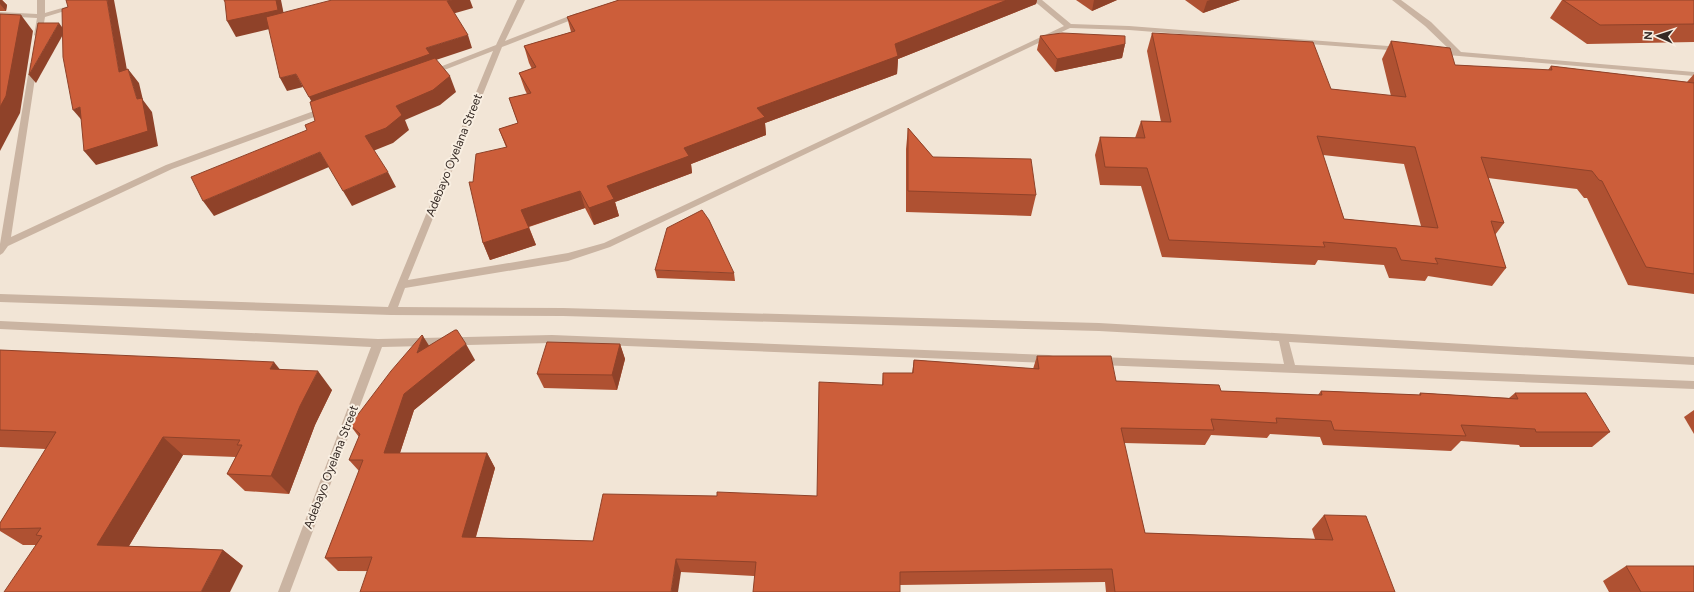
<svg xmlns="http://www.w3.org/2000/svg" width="1694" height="592" viewBox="0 0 1694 592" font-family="Figtree,sans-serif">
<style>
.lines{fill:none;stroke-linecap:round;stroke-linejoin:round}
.street{fill:#cab4a2;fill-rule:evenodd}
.wall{fill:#af5132;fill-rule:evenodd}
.shaded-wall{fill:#8f4229}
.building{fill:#cc5e3a;stroke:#8f4229;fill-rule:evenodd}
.labels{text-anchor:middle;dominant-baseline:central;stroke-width:4;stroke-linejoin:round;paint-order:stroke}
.street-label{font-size:12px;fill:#342924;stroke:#f9efe2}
</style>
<rect width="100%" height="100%" fill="#f2e5d6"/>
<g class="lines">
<g class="street">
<path d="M37,0H45V13L89,0H101L45,17L42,35L38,37L34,35L37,18L0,16V12L37,14Z"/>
<path d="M517,0H525L505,41L577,13H583L584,15L502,47L408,280L568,253L604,243L1064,26L1033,0H1042L1071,24L1129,26L1401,47L1405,49L1401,51L1129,30L1070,28L610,247L568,261L405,288L398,307L563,308L1099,323L1694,357V365L1289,342L1295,365L1694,381V389L1099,365L1095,364L1094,361L1095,358L1099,357L1284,364L1279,341L1099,331L563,316L391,315L0,302V294L388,307L493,51L434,74H428L427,72L496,45Z"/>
<path d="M1392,0H1401L1431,22L1461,52L1694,72V76L1436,54V50L1451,51L1425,26Z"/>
<path d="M30,63H36L37,65L11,237L166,165L322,108L325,107L329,110L328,112L172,169L8,246L3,253L0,255V244Z"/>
<path d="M0,321L378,339L552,335L1049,355L1053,356L1054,359L1053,362L1049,363L552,343L382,347L290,592H278L371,347L0,329Z"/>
</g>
</g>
<g class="wall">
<path d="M0,0H2L7,5L6,11H0Z"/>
<path d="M619,0H1037L1036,4L898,59L897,74L765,123L766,135L691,164L692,173L615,202L619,216L594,225L585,208L529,227L536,245L490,260L483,243L473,182L506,147L499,129L518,123L509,98L527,94L525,90L519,73L532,69L529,63L524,46L571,32L567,17Z"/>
<path d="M1076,0H1117L1092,11Z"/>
<path d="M1185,0H1240L1203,13Z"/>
<path d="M1562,0H1694V42L1587,44L1550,18Z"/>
<path d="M1152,33L1331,89L1391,96L1382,59L1391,41L1455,65L1548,70L1551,66L1687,82L1694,74V294L1628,285L1587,198H1584L1577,189L1488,178L1504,223L1495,235L1506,268L1492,286L1428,276L1425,281L1389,278L1384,265L1318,260L1315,265L1162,257L1141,186L1100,185L1095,155L1100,137L1135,138L1141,121L1161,122L1147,51ZM1323,155L1404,164L1421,226L1344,219Z"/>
<path d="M1040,36L1125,44L1122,58L1055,72L1037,50Z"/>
<path d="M908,128L933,157L1036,195L1031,216L906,212V149Z"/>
<path d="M655,270L734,273L735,281L657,278Z"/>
<path d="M620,344L625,359L617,390L544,388L537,374Z"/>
<path d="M429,346L475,360L414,410L400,453H487L495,468L476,537L593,541L717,496H817L882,385L883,373H912L914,360L1033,369L1037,356L1116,381L1221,391L1318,395L1321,391L1419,395L1420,393L1509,398L1515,393L1610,432L1592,447H1520L1519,445L1461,441L1451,451L1323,445L1320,437L1270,434L1267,438L1211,435L1205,445L1124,443L1145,533L1315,539L1312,529L1324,515L1395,592H1106L1105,582L900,585L754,576L681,572L338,571L325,558L359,471L349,460L359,437L350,425Z"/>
<path d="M0,350L280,369L332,390L315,425L289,494L245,491L227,474L236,457L183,455L129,546L223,550L243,566L36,545H23L0,531V523L46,449L0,447Z"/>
<path d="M1694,410V434L1684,417Z"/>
<path d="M1626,566L1694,592H1609L1603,581Z"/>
</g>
<g class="shaded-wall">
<path d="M0,0H2L7,5L6,11L0,4Z"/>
<path d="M107,0H114L130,86L119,72Z"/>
<path d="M276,0H281L286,25L236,37L227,21Z"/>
<path d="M452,0H470L473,8L452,14L447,1Z"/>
<path d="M1007,0H1037L1036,4L898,59L897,74L765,123L766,135L691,164L692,173L615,202L619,216L594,225L589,208L607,186L684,148L757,108L895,44Z"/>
<path d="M1094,0H1117L1092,11Z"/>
<path d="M1210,0H1240L1203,13L1207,1Z"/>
<path d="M21,15L33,31L20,113L0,151V107Z"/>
<path d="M59,23L65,31L36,83L29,75Z"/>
<path d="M468,35L472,48L433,61L316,110L309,97L426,48Z"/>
<path d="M1125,44L1122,58L1055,72L1057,59Z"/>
<path d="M128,69L139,83L143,100L152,112L158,146L96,165L84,151L137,99Z"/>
<path d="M296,74L303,87L287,91L280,78Z"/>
<path d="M450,76L456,92L440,105L405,120L409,130L393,143L373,151L365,136L396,106Z"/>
<path d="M80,107L85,124L73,110Z"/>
<path d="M320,152L329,167L214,216L203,201Z"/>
<path d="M388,172L396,187L352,206L343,191Z"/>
<path d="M580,191L585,208L527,227L521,210Z"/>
<path d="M529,228L536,245L490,260L483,243Z"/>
<path d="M423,336L433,352L417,353Z"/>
<path d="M466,344L475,360L414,410L395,468L384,453L404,394Z"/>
<path d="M620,344L625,359L617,390L612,375Z"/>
<path d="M274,362L289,381L270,369Z"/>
<path d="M318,371L332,390L315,425L289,494L271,476L300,406Z"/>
<path d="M163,437L183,455L120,561L97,545Z"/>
<path d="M487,453L495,468L472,550L462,537Z"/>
<path d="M223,550L243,566L230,592H201Z"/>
<path d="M676,559L681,572L678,592H671Z"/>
</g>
<g class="building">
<path d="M66,0H107L119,72L128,69L137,99L142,98L148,131L84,151L80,107L73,110L63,57L62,9L68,7Z"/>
<path d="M224,0H276L278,10L227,21L225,2Z"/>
<path d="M332,0H452L447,1L468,35L426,48L430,54L309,97L296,74L280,78L266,17Z"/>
<path d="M619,0H1007L895,44L898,56L757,108L765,117L684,148L689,156L607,186L614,199L589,208L580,191L521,210L529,228L483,243L469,182H473L476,154L507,147L499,129L518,123L509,98L531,93L519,73L536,67L524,46L575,31L567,17Z"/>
<path d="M1563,0H1694V24L1600,25Z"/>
<path d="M0,14L21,15L6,96L0,107Z"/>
<path d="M38,23H59L29,75Z"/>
<path d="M1062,33L1125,36V44L1057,59L1040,36Z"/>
<path d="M1152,33L1313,42L1331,89L1406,97L1391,41L1450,48L1455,65L1552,70L1551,66L1694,83V82V274L1646,267L1602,181L1599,180L1592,171L1481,157L1504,223L1491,221L1506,268L1435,258L1438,264L1401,260L1396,248L1323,242L1325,247L1169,240L1147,168L1105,167L1100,137L1145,138L1141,121L1171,122ZM1317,136L1415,147L1438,228L1344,219Z"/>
<path d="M435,58L450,76L433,90L396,106L402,115L386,128L365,136L388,172L343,191L320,152L203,201L191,177L307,130L305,125L315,121L310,102Z"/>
<path d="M908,128L933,157L1031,159L1036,195L908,191Z"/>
<path d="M702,210L709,220L734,273L655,270L667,228Z"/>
<path d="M455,330H457L466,344L404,394L384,453H487L462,537L593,541L603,494L717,496V492L817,496L819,382L883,385V373H913L914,360L1039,369L1037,356H1111L1116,381L1219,385L1221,391L1322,395L1321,391L1421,395L1420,393L1518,399L1515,393H1586L1610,432H1536L1535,429L1461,425L1466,436L1334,430L1331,421L1276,418L1277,423L1211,419L1214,430L1121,428L1145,533L1333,540L1324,515L1366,516L1395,592H1115L1112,569L900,572V592H753L756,562L676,559L671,592H360L372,557L325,558L363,460H349L360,434L350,425L391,371L422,335L423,336L417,353Z"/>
<path d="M547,342L620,344L612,375L537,374Z"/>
<path d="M0,350L274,362L270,369L318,371L300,406L271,476L227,474L242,445H237L240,440L163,437L97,545L223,550L201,592H4L42,536L36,535L41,528L0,529V523L56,432L0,430Z"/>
<path d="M1626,566H1694V592H1641Z"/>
</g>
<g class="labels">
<g class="street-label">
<text transform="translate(454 155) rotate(-68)">Adebayo Oyelana Street</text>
<text transform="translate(331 467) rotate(-69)">Adebayo Oyelana Street</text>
</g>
</g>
<g transform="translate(1658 36) rotate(273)" stroke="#f9efe2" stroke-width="3" paint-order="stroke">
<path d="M0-3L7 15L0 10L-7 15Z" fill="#342924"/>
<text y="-6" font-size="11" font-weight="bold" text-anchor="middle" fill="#342924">N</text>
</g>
</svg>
